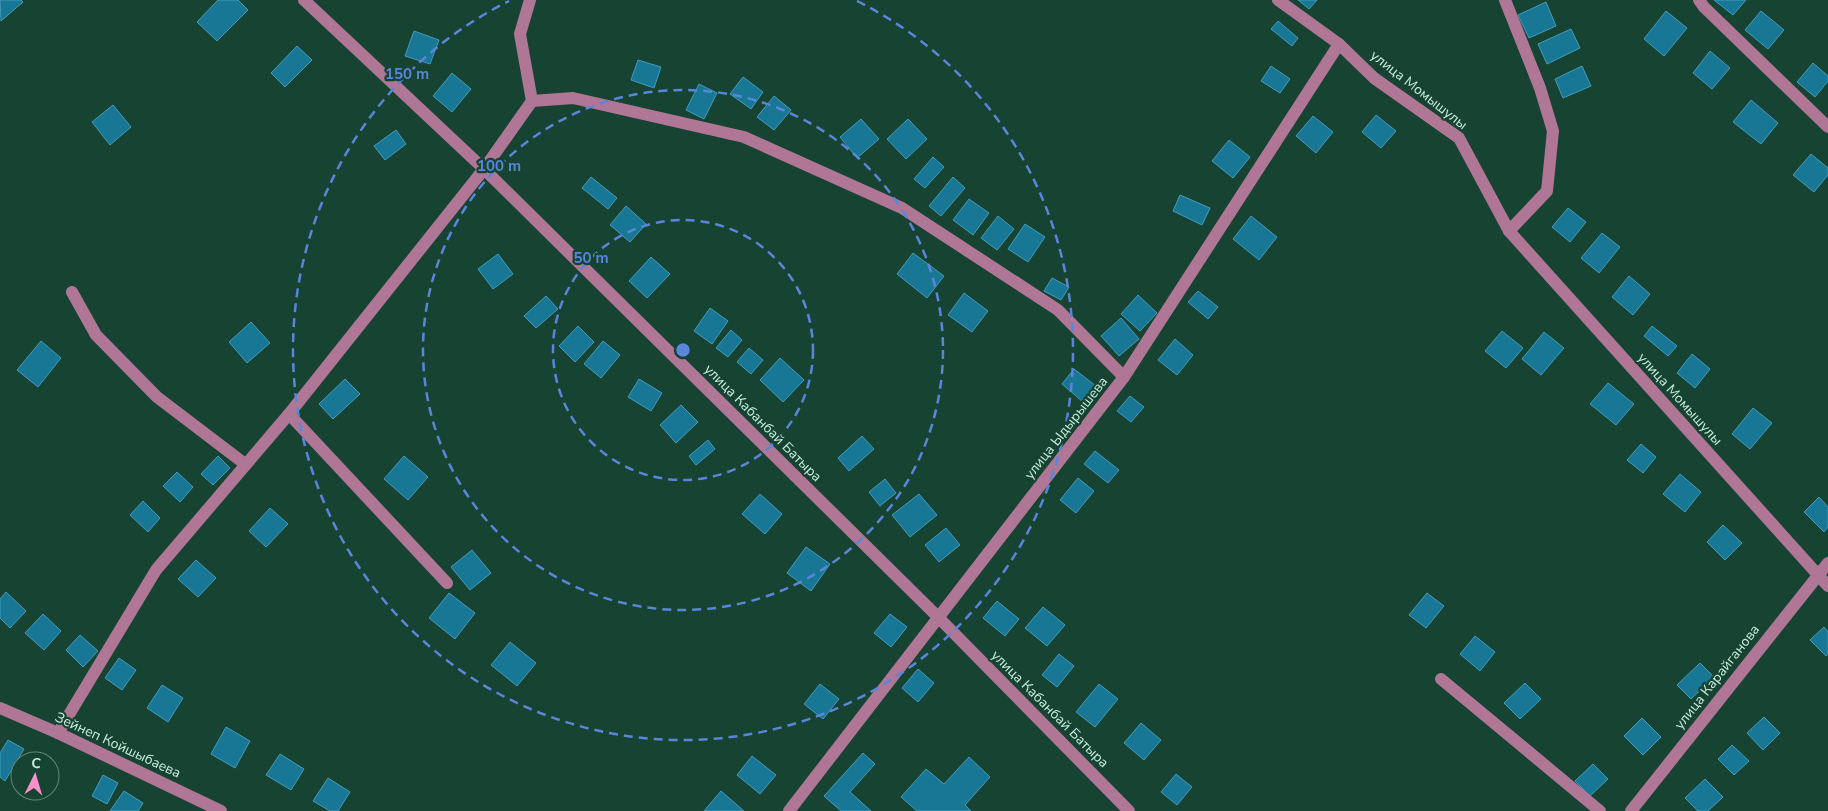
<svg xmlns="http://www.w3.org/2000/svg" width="1828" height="811" viewBox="0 0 1828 811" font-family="'Nunito Sans',sans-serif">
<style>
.building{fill:#177795;stroke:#459bbb}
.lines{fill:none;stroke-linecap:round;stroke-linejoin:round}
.minor{stroke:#b07696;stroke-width:12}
.ring{fill:none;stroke:#5986da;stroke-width:2.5;stroke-dasharray:9 6}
.labels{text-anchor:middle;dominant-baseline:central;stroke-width:4.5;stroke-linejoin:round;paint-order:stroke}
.street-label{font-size:14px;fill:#c8efdd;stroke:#174333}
.centre{fill:#5986da;stroke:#174333;stroke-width:2.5}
.ring-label{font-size:15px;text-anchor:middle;font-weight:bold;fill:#5986da;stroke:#174333;stroke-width:4.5;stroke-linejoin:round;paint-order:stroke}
</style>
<rect width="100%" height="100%" fill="#174333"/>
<g class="building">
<path d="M0,0H21L23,2L1,21Z"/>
<path d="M218,0H238L248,10L217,41L197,22Z"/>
<path d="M1298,0H1317L1309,9Z"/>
<path d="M1714,0H1746L1733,15Z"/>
<path d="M1546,2L1556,26L1529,38L1518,15Z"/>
<path d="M1666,11L1687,28L1664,56L1644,39Z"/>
<path d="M1761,11L1784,30L1768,49L1745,30Z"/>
<path d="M1278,21L1298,38L1292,46L1271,29Z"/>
<path d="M1571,29L1580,48L1547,64L1538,44Z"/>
<path d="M414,31L439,40L430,64L405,56Z"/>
<path d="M297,46L312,60L285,87L271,73Z"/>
<path d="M1710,51L1730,68L1712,89L1693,73Z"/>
<path d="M638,60L661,67L654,88L631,80Z"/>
<path d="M1813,63L1828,76V81L1815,97L1797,82Z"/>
<path d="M1271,66L1290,79L1280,93L1261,81Z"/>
<path d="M1582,66L1591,86L1563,98L1555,79Z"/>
<path d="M452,73L471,89L452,112L433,96Z"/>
<path d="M743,77L763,92L751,109L730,94Z"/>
<path d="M699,84L717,93L704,119L686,110Z"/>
<path d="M774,96L791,110L774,130L757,117Z"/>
<path d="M1751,100L1778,123L1761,144L1733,122Z"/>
<path d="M113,105L131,127L110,145L92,122Z"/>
<path d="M1376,115L1396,131L1381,148L1362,132Z"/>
<path d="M1313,116L1333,132L1316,153L1296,136Z"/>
<path d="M861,119L879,139L857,158L840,137Z"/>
<path d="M908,119L927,139L906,159L887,139Z"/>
<path d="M396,130L406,144L385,160L374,146Z"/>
<path d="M1229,140L1250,157L1233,178L1212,161Z"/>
<path d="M1811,154L1828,168V175L1814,192L1793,175Z"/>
<path d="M933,157L944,167L925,188L914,179Z"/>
<path d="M591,177L617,198L608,209L582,188Z"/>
<path d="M953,177L965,188L941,216L929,206Z"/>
<path d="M1180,195L1210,208L1202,225L1173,211Z"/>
<path d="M969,199L989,213L973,235L953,220Z"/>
<path d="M626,206L646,224L630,242L610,225Z"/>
<path d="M1568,208L1586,222L1570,242L1552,227Z"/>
<path d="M998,216L1014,229L997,250L981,238Z"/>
<path d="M1251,216L1277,237L1259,260L1233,239Z"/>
<path d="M1025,224L1045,237L1028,262L1008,249Z"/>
<path d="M1602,233L1620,247L1599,273L1581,258Z"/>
<path d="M913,253L944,276L927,298L897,274Z"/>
<path d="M498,254L513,274L493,289L478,269Z"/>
<path d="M651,257L670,274L647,298L629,281Z"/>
<path d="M1629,276L1650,294L1633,315L1612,297Z"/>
<path d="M1052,278L1069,287L1061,300L1044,291Z"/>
<path d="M1198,291L1218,307L1208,319L1188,302Z"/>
<path d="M964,293L988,311L972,332L948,315Z"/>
<path d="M1138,295L1157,313L1140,331L1121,314Z"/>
<path d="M546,296L558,309L536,328L524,316Z"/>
<path d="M710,308L728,321L712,344L694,331Z"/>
<path d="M1121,318L1139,339L1119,356L1101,336Z"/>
<path d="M251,322L270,343L247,363L229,342Z"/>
<path d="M578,326L594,342L575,362L559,346Z"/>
<path d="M1652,326L1677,346L1668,356L1644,336Z"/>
<path d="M731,330L742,340L728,357L716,348Z"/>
<path d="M1502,331L1523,348L1506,368L1485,351Z"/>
<path d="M1544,332L1564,348L1541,375L1522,359Z"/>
<path d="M1175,339L1193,355L1177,375L1158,360Z"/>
<path d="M41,341L61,358L38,387L17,370Z"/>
<path d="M603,341L620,355L601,378L584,364Z"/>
<path d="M749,348L763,360L751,374L737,362Z"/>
<path d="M1692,354L1710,369L1695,388L1677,373Z"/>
<path d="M780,358L804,380L783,402L760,380Z"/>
<path d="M1074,369L1096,386L1083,402L1062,384Z"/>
<path d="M345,379L360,394L333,419L319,404Z"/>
<path d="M639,379L662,393L651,411L628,397Z"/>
<path d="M1608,383L1634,404L1616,425L1590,404Z"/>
<path d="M1130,396L1144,407L1131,422L1117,411Z"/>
<path d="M681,405L698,422L676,443L660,425Z"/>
<path d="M1753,408L1772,423L1750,449L1732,434Z"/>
<path d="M862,436L874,449L849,471L838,458Z"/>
<path d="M708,440L715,449L696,465L689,456Z"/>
<path d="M1641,444L1656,457L1643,473L1627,460Z"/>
<path d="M1095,451L1119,470L1108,483L1084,464Z"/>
<path d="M218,456L230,468L213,485L201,474Z"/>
<path d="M404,456L428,477L408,500L384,479Z"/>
<path d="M177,472L193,487L180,502L163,486Z"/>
<path d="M1680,474L1701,492L1685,512L1663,494Z"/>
<path d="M1078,478L1094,491L1076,513L1060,500Z"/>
<path d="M885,479L896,493L880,506L869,492Z"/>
<path d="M760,494L782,514L765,534L742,514Z"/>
<path d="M919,494L937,515L910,537L892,515Z"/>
<path d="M1819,497L1828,507V527L1824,532L1804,512Z"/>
<path d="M143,501L160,518L148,532L130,515Z"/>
<path d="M270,508L288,524L266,547L249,531Z"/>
<path d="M1723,525L1742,543L1725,560L1707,542Z"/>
<path d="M946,528L960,545L939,562L925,545Z"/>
<path d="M806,547L830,564L811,591L787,573Z"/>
<path d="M472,550L491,573L470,590L451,567Z"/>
<path d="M196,560L216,578L198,597L178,579Z"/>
<path d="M6,592L26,611L10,628L0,618V599Z"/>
<path d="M449,593L475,613L455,639L429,618Z"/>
<path d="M1427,593L1444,606L1426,628L1409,615Z"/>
<path d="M997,601L1019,619L1005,636L983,618Z"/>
<path d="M1043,607L1065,625L1047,646L1025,628Z"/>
<path d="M43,614L61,631L44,650L25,633Z"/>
<path d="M890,614L907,627L891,647L874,633Z"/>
<path d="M1824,627L1828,632V653L1826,656L1810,640Z"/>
<path d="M80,635L98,651L83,667L66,650Z"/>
<path d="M1475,636L1495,652L1480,671L1460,654Z"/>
<path d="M510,642L536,663L517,686L491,665Z"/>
<path d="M1059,654L1074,666L1057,687L1042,675Z"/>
<path d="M119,658L136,670L122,690L105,678Z"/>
<path d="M1700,663L1714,677L1691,699L1677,685Z"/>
<path d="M918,669L934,683L918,702L902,688Z"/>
<path d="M1525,683L1541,699L1520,719L1504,703Z"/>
<path d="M820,684L839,699L823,719L804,704Z"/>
<path d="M1099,684L1118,699L1095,727L1076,712Z"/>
<path d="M162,685L183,698L168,722L147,708Z"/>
<path d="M1764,717L1780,733L1763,750L1747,733Z"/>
<path d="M1642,718L1661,737L1643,755L1624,736Z"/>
<path d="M1141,723L1161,740L1144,760L1124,743Z"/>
<path d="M226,727L250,741L235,768L211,754Z"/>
<path d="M8,740L24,749L5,781L0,777V753Z"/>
<path d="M1732,745L1749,761L1734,775L1718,759Z"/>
<path d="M863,753L875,764L850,792L871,811H841L824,796Z"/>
<path d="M280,754L304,769L291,790L266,775Z"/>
<path d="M752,756L776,775L760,794L737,775Z"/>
<path d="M969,757L990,777L965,805L971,811H917L901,797L926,769L944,784Z"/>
<path d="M1593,764L1608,779L1590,796L1575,781Z"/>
<path d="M1176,774L1192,787L1177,805L1161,792Z"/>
<path d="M103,775L118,783L107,804L92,796Z"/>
<path d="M328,778L350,792L338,811H330L313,801Z"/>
<path d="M1705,779L1723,797L1708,811H1698L1685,798Z"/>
<path d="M124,791L143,803L138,811H110Z"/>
<path d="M721,791L744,811H704Z"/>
</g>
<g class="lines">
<g class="minor">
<path d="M304,0L484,169L938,617L1129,811"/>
<path d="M1278,0L1339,44L1374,78L1459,138L1509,231L1828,586"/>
<path d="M1505,0L1540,88L1553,131L1547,191L1509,231"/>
<path d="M1699,0L1704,7L1828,127"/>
<path d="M532,101L573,98L744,137L902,208L1058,310L1124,377"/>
<path d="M72,292L96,335L157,397L245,464"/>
<path d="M289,414L447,583"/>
<path d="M1441,679L1600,811"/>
<path d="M0,708L58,733L221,811"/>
<path d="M58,733L156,570L289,414L484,169L532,101L520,34L530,0"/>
<path d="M789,811L1124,377L1339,44"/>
<path d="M1631,811L1828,563"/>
</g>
</g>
<g class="ring">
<circle cx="683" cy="350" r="130"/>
<circle cx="683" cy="350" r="260"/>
<path d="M857 1A390 390 0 1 1 509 1"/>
</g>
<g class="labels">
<g class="street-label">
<text transform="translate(1419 90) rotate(38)">улица Момышулы</text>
<text transform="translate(1680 399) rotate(48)">улица Момышулы</text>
<text transform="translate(763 423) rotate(45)">улица Кабанбай Батыра</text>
<text transform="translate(1066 428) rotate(-52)">улица Ыдырышева</text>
<text transform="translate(1717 677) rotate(-52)">улица Карайганова</text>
<text transform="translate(1050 709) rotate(45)">улица Кабанбай Батыра</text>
<text transform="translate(118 745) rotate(25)">Зейнеп Койшыбаева</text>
</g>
</g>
<circle cx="683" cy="350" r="8" class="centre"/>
<g class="ring-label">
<text x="407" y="79">150 m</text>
<text x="499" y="171">100 m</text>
<text x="591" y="263">50 m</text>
</g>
<g transform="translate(35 776) rotate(5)"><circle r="24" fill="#174333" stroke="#5e8877"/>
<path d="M0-4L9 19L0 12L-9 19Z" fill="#f890cb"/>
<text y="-8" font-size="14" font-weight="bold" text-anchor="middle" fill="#c8efdd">С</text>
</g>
</svg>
